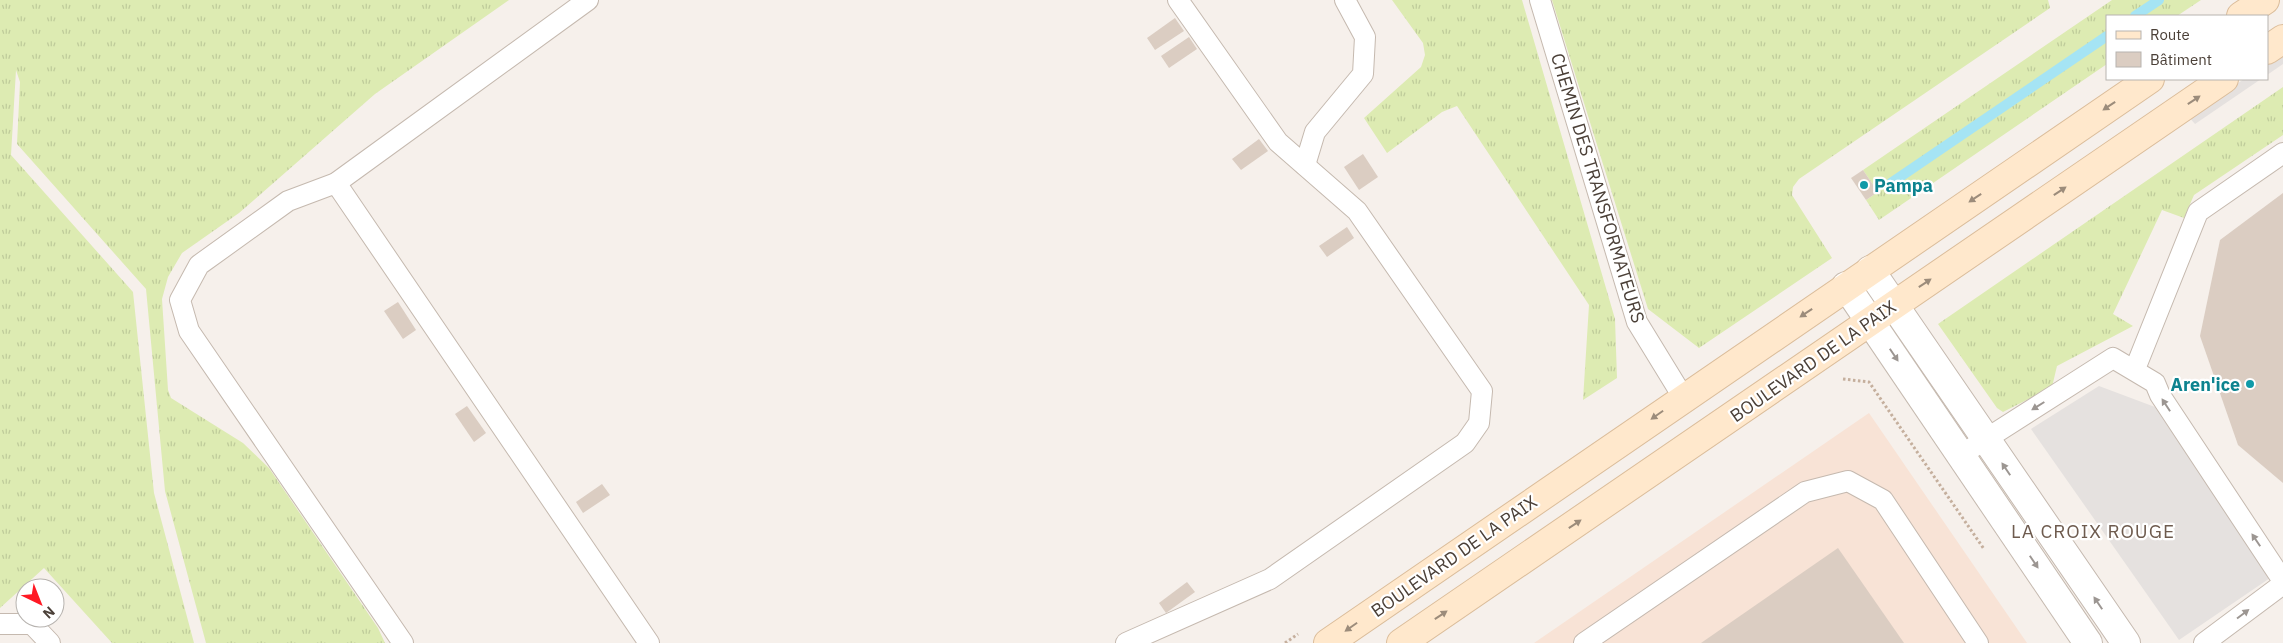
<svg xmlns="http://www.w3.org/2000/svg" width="2283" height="643" viewBox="0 0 2283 643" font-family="'IBM Plex Sans',sans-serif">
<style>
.commercial{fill:#f8e3d6}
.grass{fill:url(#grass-tufts)}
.parking{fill:#e5e1df}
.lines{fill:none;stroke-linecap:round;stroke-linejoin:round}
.stream{stroke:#a5e4f4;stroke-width:10}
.building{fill:#dbcdc2}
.service-casing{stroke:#c5b9af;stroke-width:22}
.minor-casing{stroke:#c5b9af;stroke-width:30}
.secondary-casing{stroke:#dbbd9b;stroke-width:30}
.path{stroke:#c5af9d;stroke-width:3;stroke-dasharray:2.5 2.5;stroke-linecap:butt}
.service{stroke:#fff;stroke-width:20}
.minor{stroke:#fff;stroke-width:28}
.secondary{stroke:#ffe8cc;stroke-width:28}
.oneway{fill:#9c8c7b}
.oneway2{fill:#9c9692}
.culture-dot{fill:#0f9aa8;stroke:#fff;stroke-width:2}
.labels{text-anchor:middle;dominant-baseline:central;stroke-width:4.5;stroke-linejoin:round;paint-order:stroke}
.culture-label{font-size:18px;font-weight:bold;fill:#0d838f;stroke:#fff;text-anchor:start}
.street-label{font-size:18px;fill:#4b4038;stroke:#fff}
.neighbourhood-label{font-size:19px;letter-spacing:1px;fill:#6e5b4e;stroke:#fff}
</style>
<defs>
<pattern id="grass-tufts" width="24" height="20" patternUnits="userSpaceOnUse" patternTransform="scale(1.25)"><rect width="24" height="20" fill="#ddebb2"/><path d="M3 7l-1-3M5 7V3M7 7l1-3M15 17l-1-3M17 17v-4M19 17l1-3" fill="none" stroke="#bfcb9a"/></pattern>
</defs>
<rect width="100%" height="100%" fill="#f6f0eb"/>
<path class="commercial" d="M1869,413L2027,643H1534Z"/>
<g class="grass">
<path d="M0,0H509L375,94L239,213L182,253L168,277L162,299L168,390L171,398L243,443L269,468L378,628L385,643H206L165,491L146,289L17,144L20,82L16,70L11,155L133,292L154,493L194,643H112L44,568L0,608Z"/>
<path d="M1392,0H1522L1615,319L1617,378L1583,400L1589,305L1457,106L1442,112L1387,153L1364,118L1421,67L1425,55L1423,43Z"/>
<path d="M1552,0H2048L2050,8L1799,179L1793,187L1792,195L1832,258L1699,348L1648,309Z"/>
<path d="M2112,0H2201L2177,16H2107V64L1879,220L1866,200L1878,192L1863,170Z"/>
<path d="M2283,87V135L2194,195L2184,218L2162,210L2113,314L2133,326L2057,366L2052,387L2003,412L1997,408L1938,324Z"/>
</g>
<g class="parking">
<path d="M2283,52V64L2267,75V63Z"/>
<path d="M2244,79H2261L2195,124L2189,117Z"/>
<path d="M2099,386L2155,407L2270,578L2179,640L2031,429Z"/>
</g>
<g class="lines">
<g class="stream">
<path d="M2135,16L2159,0"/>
<path d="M1891,183L2107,36"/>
</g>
</g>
<g class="building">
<path d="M1175,18L1184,31L1155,50L1147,38Z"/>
<path d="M1189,37L1197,49L1169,68L1161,56Z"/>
<path d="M1259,139L1268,151L1241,170L1232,159Z"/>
<path d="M1363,154L1378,177L1359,190L1344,167Z"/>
<path d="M1863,170L1878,192L1866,200L1851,178Z"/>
<path d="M2283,193V483L2238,445L2200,336L2220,240Z"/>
<path d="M1347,227L1354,238L1327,257L1319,246Z"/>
<path d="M398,302L416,330L403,339L384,311Z"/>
<path d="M467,406L486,433L474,442L455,414Z"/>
<path d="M602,484L610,495L583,513L576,502Z"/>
<path d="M1838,548L1904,643H1701Z"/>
<path d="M1187,582L1195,592L1166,613L1159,603Z"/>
</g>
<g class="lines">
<g class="service-casing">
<g id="service">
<path d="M1540,0L1637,322L1683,397"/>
<path d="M1305,165L1315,132L1363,74L1365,37L1345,0"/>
<path d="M336,183L649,643"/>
<path d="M2135,369L2198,212L2283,153"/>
<path d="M1961,455L2113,358L2155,383L2160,395L2283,581"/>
<path d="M0,624H32L50,643"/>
<path d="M403,643L189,331L180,300L199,265L288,201L336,183L588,0"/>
<path d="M1126,643L1270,579L1465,443L1479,423L1482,391L1357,211L1278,142L1178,0"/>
<path d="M1584,643L1805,492L1848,481L1883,500L1978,643"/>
<path d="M2204,643L2283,584"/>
</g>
</g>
<g class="minor-casing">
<g id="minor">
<path d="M1870,270L2126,643"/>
<path d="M1846,286L2088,643"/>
</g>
</g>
<g class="secondary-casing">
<g id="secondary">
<path d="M2241,16L2265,0"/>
<path d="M2267,50L2283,39"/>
<path d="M1328,643L2150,79"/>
<path d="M1401,643L2224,79"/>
</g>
</g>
<g class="path">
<path d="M1843,379L1869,382L1984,549"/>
<path d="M1285,643L1298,634"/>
</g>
<use href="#service" class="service"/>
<use href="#minor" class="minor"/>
<use href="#secondary" class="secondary"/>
</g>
<defs><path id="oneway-solid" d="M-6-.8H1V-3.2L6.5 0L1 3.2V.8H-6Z" transform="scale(1.25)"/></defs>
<g class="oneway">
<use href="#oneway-solid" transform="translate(2194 100) rotate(-34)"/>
<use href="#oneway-solid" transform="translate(2109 106) rotate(146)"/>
<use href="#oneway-solid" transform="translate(2060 191) rotate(-34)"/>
<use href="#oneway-solid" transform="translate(1975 198) rotate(146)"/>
<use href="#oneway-solid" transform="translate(1925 283) rotate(-34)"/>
<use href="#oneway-solid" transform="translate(1806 313) rotate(146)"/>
<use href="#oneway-solid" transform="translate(1657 415) rotate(145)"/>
<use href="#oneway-solid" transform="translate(1575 524) rotate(-34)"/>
<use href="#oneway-solid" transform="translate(1441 615) rotate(-34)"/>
<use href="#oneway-solid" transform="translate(1351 627) rotate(145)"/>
</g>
<g class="oneway2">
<use href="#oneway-solid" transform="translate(1894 355) rotate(56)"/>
<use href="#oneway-solid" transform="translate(2166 405) rotate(-123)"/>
<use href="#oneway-solid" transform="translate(2038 406) rotate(148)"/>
<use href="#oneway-solid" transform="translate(2006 469) rotate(-124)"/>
<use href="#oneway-solid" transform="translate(2256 540) rotate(-124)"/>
<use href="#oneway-solid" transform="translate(2034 562) rotate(56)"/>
<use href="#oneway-solid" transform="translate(2098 603) rotate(-124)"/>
<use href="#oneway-solid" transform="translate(2243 614) rotate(-37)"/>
</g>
<g class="culture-dot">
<circle cx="1864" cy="185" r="5"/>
<circle cx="2250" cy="384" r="5"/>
</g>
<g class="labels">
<g class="culture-label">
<text x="1874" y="185">Pampa</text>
<text x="2240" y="384" text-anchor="end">Aren'ice</text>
</g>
<g class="street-label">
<text transform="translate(1598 188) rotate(73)">CHEMIN DES TRANSFORMATEURS</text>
<text transform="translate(1813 361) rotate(-35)">BOULEVARD DE LA PAIX</text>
<text transform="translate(1454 556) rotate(-35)">BOULEVARD DE LA PAIX</text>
</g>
<g class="neighbourhood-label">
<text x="2093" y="531">LA CROIX ROUGE</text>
</g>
</g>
<rect x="2106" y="15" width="162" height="65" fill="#ffffff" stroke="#b7b3af"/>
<rect x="2116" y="31" width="25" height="8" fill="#ffe8cc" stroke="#b7b3af"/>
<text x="2150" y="40" font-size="15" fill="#4b4038">Route</text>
<rect x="2116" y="52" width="25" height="15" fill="#dbcdc2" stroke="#b7b3af"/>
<text x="2150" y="65" font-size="15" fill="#4b4038">Bâtiment</text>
<g transform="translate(40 603) rotate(137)"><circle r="24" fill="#ffffff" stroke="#b7b3af"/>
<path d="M0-4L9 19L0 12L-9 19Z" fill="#ff1924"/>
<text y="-8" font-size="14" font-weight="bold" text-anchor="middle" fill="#4b4038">N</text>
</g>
</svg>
